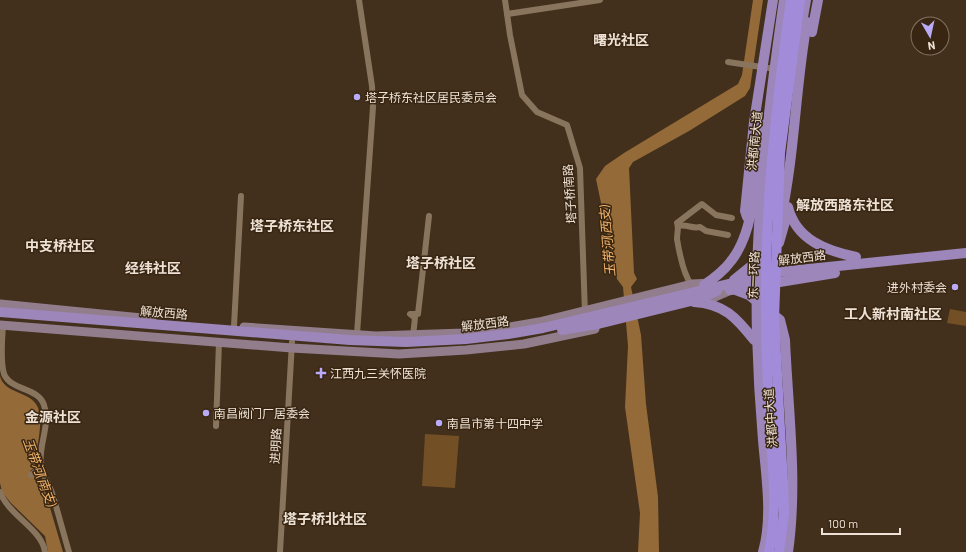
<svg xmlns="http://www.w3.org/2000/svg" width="966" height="552" viewBox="0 0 966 552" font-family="Barlow,'Noto Sans SC',sans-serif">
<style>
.green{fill:#724f25}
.water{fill:#956a39}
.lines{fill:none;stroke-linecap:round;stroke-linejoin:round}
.minor{stroke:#89745e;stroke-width:6}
.secondary{stroke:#927d8c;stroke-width:9}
.primary{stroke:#9c86ba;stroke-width:10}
.trunk{stroke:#a28cd9;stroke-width:10}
.poi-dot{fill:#b9abf7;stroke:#382612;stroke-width:1.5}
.labels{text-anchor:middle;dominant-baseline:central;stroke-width:3;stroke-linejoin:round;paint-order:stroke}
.poi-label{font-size:12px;fill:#eee2d6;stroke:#382612;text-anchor:start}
.street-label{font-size:12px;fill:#eee2d6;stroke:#382612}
.water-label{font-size:13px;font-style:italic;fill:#f0b169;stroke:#382612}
.quarter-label{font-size:14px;font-weight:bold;fill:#eee2d6;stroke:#382612}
</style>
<rect width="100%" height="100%" fill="#42301c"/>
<g class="green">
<path d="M950,309L966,312V326L947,323Z"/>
<path d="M425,434L459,436L455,488L422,486Z"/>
</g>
<g class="water">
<path d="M753,0H763L750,88L745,96L689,131L633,162L629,168L634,273L637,279L631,287L641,335L646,404L658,497L659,552H638L640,513L625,407L628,346L623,287L617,279L596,179L605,166L624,153L738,84L742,75Z"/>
<path d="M0,376C4,393 27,391 36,404C46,419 35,449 35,467L30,471L40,481L46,494L63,552H48L45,536L11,503L2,492L0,483Z"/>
</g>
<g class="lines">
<g class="minor">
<path d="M505,0L510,35L522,95L537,112L567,125L580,168L585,314"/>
<path d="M507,14L600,0"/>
<path d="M728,62L775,69"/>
<path d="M678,226C687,224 692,229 700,227L706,231L728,235"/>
<path d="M691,284C684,275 679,251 677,239C677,233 679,228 677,223L702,204L716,215L732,218"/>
<path d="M3,325C2,340 0,360 4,374C11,391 38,387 44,405C51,425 38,445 41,465C42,476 49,483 52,493C58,512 63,532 69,552"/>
<path d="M234,326L241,196"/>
<path d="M357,334L373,107L372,86L359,0"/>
<path d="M413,336L415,318L410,314H418L429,216"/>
<path d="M216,426L219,342"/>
<path d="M31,475L41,467"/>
<path d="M0,492C9,516 42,529 45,552"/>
<path d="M280,552L292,342"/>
</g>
<g class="secondary">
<path d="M710,299L731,290"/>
<path d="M0,304L152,319"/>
<path d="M0,325L292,348L399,354L466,350L524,344L595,329"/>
<path d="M244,327L376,336L464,333L498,329L539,322L692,284L712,283"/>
</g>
<g class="primary">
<path d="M801,28L806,0"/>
<path d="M812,32L818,0"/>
<path d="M788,207C796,240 827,251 856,257"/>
<path d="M747,217L745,211L754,122L773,0"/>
<path d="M780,222C795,156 795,88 807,22"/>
<path d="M779,243L787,215"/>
<path d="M734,280L760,259"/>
<path d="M704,285C714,278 724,271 731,261C757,229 756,165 762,125"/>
<path d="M733,289L749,295L780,320L785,340C788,410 798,482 788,552"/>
<path d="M730,290L835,273"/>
<path d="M694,302C724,304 736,317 754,340"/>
<path d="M0,312L350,340L406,342L466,339L508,334L543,328L779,272L966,253"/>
<path d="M562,330L598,324L699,299L717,291"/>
<path d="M763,552C773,517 766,476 763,440C760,405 758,370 757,335C754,223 768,111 784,0"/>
</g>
<g class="trunk">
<path d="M769,552C778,510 773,468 770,425C768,390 766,355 766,320C764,213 776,106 791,0"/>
<path d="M779,552L784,513L783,483L774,319L780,153L800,0"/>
</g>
</g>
<g class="poi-dot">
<circle cx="357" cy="97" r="4"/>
<circle cx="955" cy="287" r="4"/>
<path d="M319 367h4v4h4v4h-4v4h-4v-4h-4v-4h4z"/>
<circle cx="206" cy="413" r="4"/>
<circle cx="439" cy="423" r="4"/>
</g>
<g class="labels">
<g class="poi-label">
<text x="365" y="97">塔子桥东社区居民委员会</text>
<text x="947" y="287" text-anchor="end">进外村委会</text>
<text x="330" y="373">江西九三关怀医院</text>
<text x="214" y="413">南昌阀门厂居委会</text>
<text x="447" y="423">南昌市第十四中学</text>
</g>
<g class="street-label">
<text transform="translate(754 141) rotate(-84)">洪都南大道</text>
<text transform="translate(569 194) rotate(-94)">塔子桥南路</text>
<text transform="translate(802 257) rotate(-7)">解放西路</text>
<text transform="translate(753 275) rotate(-88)">东一环路</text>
<text transform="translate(164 312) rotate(5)">解放西路</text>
<text transform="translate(485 323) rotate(-7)">解放西路</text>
<text transform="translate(770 418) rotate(-94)">洪都中大道</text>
<text transform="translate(275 446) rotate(-87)">进明路</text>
</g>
<g class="water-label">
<text transform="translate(607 241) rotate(-95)">玉带河(西支)</text>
<text transform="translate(40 472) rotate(70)">玉带河(南支)</text>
</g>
<g class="quarter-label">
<text x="621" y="39">曙光社区</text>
<text x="845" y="204">解放西路东社区</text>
<text x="292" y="225">塔子桥东社区</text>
<text x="60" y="245">中支桥社区</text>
<text x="441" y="262">塔子桥社区</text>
<text x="153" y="267">经纬社区</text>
<text x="893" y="313">工人新村南社区</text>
<text x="53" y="416">金源社区</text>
<text x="325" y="518">塔子桥北社区</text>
</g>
</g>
<g transform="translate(930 36) rotate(171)"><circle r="19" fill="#382612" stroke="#817160"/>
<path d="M0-3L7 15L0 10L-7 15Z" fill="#b9abf7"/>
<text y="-6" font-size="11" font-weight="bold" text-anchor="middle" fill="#eee2d6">N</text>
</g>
<path d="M822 528v6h78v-6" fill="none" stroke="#eee2d6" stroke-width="2"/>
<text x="828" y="528" font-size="12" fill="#eee2d6" stroke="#382612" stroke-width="3" paint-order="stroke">100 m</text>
</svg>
